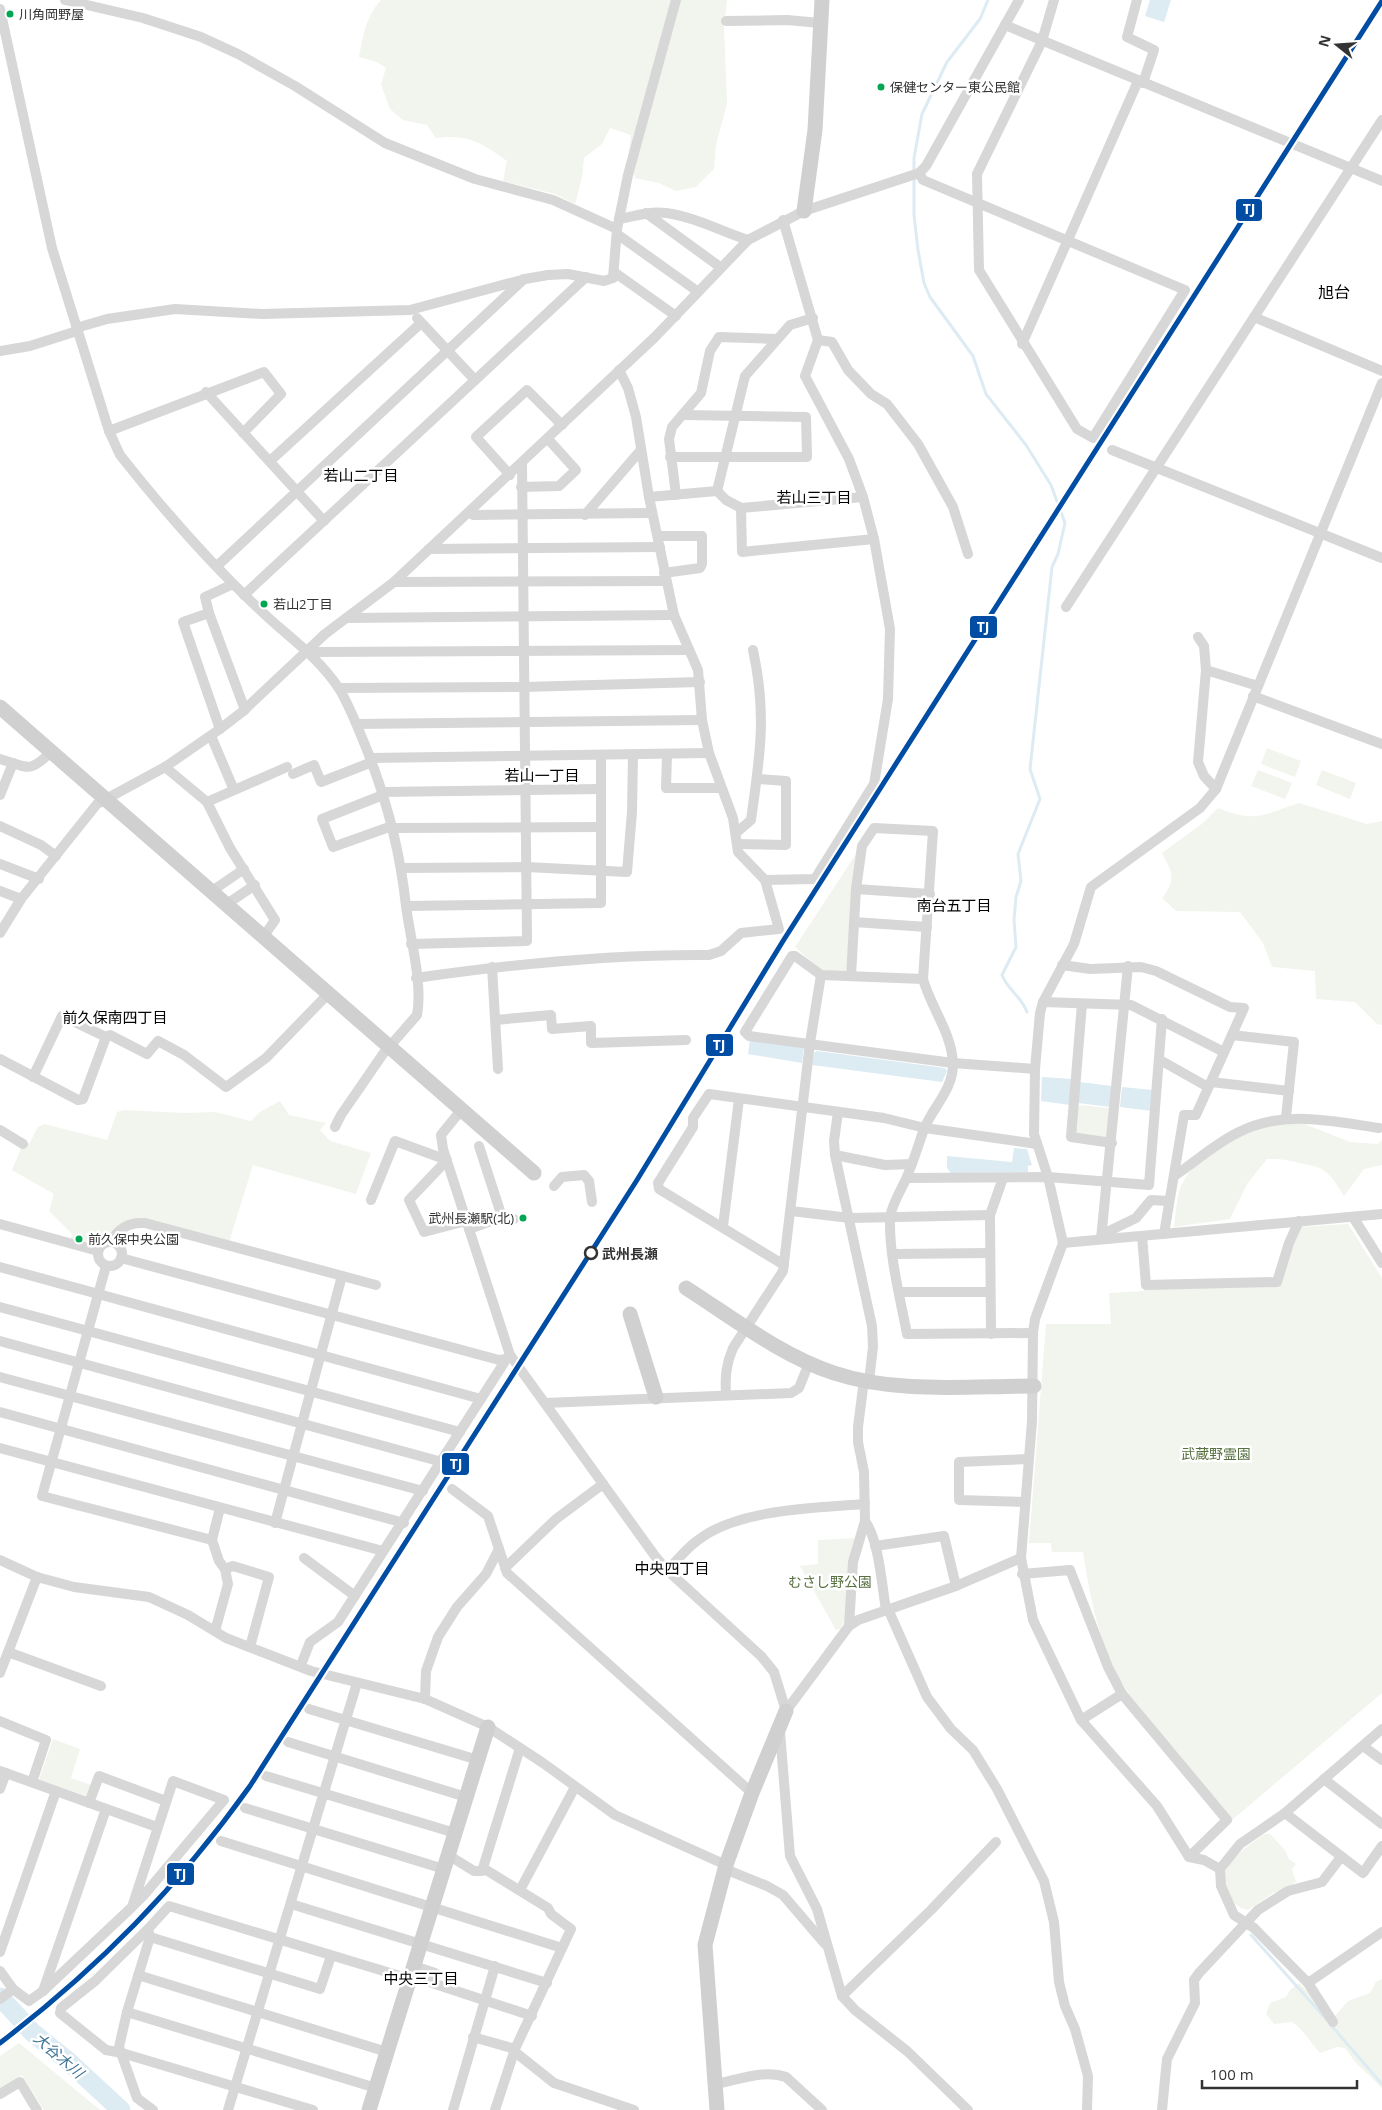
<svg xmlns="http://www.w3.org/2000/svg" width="1382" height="2110" viewBox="0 0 1382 2110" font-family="'Open Sans','Noto Sans JP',sans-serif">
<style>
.green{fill:#f1f5ed}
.water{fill:#ddebf3}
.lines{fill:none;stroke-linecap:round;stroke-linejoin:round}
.stream{stroke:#ddebf3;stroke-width:3}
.river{stroke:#ddebf3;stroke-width:19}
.street{stroke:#d7d7d7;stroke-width:10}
.secondary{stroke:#d0d0d0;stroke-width:15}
.rail-1-casing{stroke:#fff;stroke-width:9}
.rail-1{stroke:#004da3;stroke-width:5}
.bus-dot{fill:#00a651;stroke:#fff;stroke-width:2}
.stop-dot{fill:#fff;stroke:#333;stroke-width:2.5}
.labels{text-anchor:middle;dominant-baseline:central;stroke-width:5;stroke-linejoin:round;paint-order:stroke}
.bus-label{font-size:13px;fill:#333;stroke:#fff;text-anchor:start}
.stop-label{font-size:14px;font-weight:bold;fill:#333;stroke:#fff;text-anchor:start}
.park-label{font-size:14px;fill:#56703f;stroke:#fff}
.neighbourhood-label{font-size:15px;fill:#000;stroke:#fff}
.water-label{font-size:15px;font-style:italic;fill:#3f7597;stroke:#fff}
.quarter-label{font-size:16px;fill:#000;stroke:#fff}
.line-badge{stroke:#fff;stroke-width:2}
.badge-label{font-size:14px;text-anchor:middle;font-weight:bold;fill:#fff}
</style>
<rect width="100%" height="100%" fill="#fff"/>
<g class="green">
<path d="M381,0H727L724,27L727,103L716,145L714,169L696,187L676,191L659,183L635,178L628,158L631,135L610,128L602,144L584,158L582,178L575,204L555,194L503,181L507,161C481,142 467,134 436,138L427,125L403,120L390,109L381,85L386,68L377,62L359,57C363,37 366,16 381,0Z"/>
<path d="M1267,748L1301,761L1295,777L1261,764Z"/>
<path d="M1258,770L1292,783L1285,799L1251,786Z"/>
<path d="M1322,770L1356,783L1350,799L1316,785Z"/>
<path d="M1299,803L1367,824L1382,821V1025L1377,1024L1355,1002L1316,999L1315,971L1272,967L1263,943L1240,912L1176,911L1162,898C1177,879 1172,872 1162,853L1203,823L1218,808C1255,823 1263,815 1299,803Z"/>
<path d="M856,854L846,972L820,970L795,947Z"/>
<path d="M280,1101L289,1115L326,1123L320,1130L330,1141L371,1153L356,1194L253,1165L229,1242L140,1219L101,1239L94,1246L71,1239L72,1234L49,1211L54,1194L12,1170L24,1141L29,1144L38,1127L44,1124L107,1140L117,1112L124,1110L184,1113L215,1112L251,1121L260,1112Z"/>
<path d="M1077,1105L1109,1108L1107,1139L1075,1136Z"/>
<path d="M1302,1123L1350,1142L1378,1144L1382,1140V1165L1364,1169L1344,1196C1327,1169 1326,1168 1295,1162C1285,1160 1277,1158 1267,1159L1247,1184L1230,1219L1174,1227C1176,1214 1176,1198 1181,1186C1194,1157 1235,1135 1264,1126C1276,1122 1290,1124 1302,1123Z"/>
<path d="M1348,1224L1382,1278V1693L1232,1820C1193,1773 1139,1720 1113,1666C1096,1629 1089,1591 1083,1552H1052L1051,1543H1029L1046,1324H1111L1109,1293L1143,1291L1149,1288L1278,1285L1293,1242L1301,1227Z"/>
<path d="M856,1538L846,1618L840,1629L836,1630L800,1566L818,1564V1540Z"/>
<path d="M53,1739L80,1749L71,1778L91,1785L87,1796L39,1780Z"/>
<path d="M1265,1834H1270L1285,1850L1289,1859L1296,1864L1292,1869L1296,1882L1286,1889L1273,1893L1248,1910C1239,1908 1232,1903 1229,1894C1227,1889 1224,1883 1224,1879C1223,1863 1252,1842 1265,1834Z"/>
<path d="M1382,1979V2088L1356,2063L1345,2048L1337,2047L1320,2053C1310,2042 1304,2030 1292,2022L1274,2024L1266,2014L1270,2003L1286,1997L1290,1990L1299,1983L1307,1991L1314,1992L1330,2013L1335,2016L1348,2001L1370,1993L1376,1982Z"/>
<path d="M19,2043L100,2110H44L22,2075L0,2089V2056Z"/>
</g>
<g class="water">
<path d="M1150,0H1171L1164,22L1145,16Z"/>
<path d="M750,1039L804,1047L802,1063L748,1054Z"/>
<path d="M817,1051L945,1068L947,1071L942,1082L812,1065L814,1053Z"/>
<path d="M1042,1077L1072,1079L1070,1105L1041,1101Z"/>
<path d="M1080,1082L1112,1086L1110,1107L1078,1103Z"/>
<path d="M1122,1087L1153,1090L1152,1111L1120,1107Z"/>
<path d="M1014,1148L1027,1149L1032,1165L1028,1166V1172L951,1173L947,1168V1156L1012,1162Z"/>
</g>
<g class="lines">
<g class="stream">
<path d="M988,0L980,19L947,62L922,114L914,158V215L918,250L924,283L930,297L973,356L986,394L1026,445L1051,485L1065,523L1058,554L1052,567L1030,769L1040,799L1018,854L1021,881L1016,897L1014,920L1016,947L1002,975C1007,989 1022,997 1027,1012"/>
<path d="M1251,1935L1326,2019"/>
<path d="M1330,2024L1382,2084"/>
</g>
<path class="river" d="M0,1997L32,2032L68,2061L121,2110"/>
<g class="street">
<path d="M65,0L143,18L201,37L238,54L295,86L385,143L475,179L553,200L617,229"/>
<path d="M1137,0L1127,37L1154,50L1143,83"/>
<path d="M0,9L52,248L109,431L120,455C162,508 208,561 257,607C285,635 315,653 338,687C349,704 357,726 365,745C386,797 400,850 406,906C410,938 423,983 417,1015L383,1054L341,1115L335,1127"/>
<path d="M726,21L787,20L820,23"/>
<path d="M1005,25L1382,181"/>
<path d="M919,173L923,180L1185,290L1093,438L1077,429L979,270L977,174L1042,41L1054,0"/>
<path d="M646,213L720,267"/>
<path d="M619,219C634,216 650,211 666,213C695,217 720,231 748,240"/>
<path d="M617,234L697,291"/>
<path d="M614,272L676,316"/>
<path d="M1254,317L1382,371"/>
<path d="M417,318L475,380"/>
<path d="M76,328L107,319L175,309L262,314L410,310L525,279L548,275L568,274L604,281L613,278L617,229L628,175L676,0"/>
<path d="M818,340L832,342L848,370L871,394L887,404L918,444L953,507L968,554"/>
<path d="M1022,344L1138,81"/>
<path d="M0,351L30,346L77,331"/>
<path d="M619,370L628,388L636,417L649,497L674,615L698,670L702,720L709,753L733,818L738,852L765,880L815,879L874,784L888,699L890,629L874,539L863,497L849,459L805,376L818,340L783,220"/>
<path d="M206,392L324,521"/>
<path d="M109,431L264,372L281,394L243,433"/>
<path d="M1112,450L1382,558"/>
<path d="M670,457H807L806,417L682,415"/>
<path d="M270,461L421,323"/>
<path d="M510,475L476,437L527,390L562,425"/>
<path d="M521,487L559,486L576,470L548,439"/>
<path d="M717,491L745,376L790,325L813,318"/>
<path d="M676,495L669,439L672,427L701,393L710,351L719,337L777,339"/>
<path d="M649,497L717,491L726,500L741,508L863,497"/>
<path d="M741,508L742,552L874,539"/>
<path d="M470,512L473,515L652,513"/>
<path d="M585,515L640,451"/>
<path d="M658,536H702V564L700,568L664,573"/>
<path d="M429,549L660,547"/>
<path d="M217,566L524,279"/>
<path d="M394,582L665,581"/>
<path d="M244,595L586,277"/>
<path d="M1066,607L1382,120"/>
<path d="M209,613L205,597L233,584"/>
<path d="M346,618L674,615"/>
<path d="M1198,637L1204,646L1206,670L1198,762L1204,776L1216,789"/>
<path d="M307,650L318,652L689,650"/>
<path d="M1206,670L1258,686"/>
<path d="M339,688L524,687L700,682"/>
<path d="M1253,696L1382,744"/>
<path d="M357,724L702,720"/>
<path d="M220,729L183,622L209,613L245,710"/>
<path d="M211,736L234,790"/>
<path d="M667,755L666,788H721"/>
<path d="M370,758L709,753"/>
<path d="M0,759C29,767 28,774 51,752"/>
<path d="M165,767L207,802L230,848L275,920L264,936"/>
<path d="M293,774L314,765L321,782L372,762"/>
<path d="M382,792L601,789"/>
<path d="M0,795L13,763"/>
<path d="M383,795L322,819L333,847L392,826"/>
<path d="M207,802L287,767"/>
<path d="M0,826L41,845L56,856"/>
<path d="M393,828L601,827"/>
<path d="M736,833L751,820C760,756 767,714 753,650"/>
<path d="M737,844L786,845V781L757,779"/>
<path d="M0,864L39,879"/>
<path d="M402,868L526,867L627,872L632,812L633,755"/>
<path d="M856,889L930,894"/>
<path d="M0,891L21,899"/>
<path d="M212,891L244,869"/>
<path d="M227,904L255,885"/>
<path d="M406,906L601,903V755"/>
<path d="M854,922L927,927"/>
<path d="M0,933L21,899L97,804L165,767L220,729L242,712L325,634L394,582L655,337L748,240L804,211L919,173L926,166L1019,0"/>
<path d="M411,944L527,941L522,464"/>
<path d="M1062,965L1090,969L1141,967L1156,971L1230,1007L1244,1008L1196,1115H1184L1164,1234"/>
<path d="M492,967L498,1069"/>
<path d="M851,976L856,889L862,846L874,828L933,831L923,979C931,1008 952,1033 953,1064C953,1090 933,1107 924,1129C918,1146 913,1163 906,1179C901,1190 891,1206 890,1218C889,1256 900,1297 907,1334L1033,1333"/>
<path d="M416,978C513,964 611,954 709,955L721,951L741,933L779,929L765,880"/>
<path d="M923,979L821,975L795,956H792L745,1032L749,1036L953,1063L1035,1069"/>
<path d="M1043,1002L1131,1005L1224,1052"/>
<path d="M1082,1004L1071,1137L1112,1143"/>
<path d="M495,1020L551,1015L552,1029L591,1026V1043L686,1040"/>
<path d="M1232,1035L1294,1042L1286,1117"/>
<path d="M0,1059L78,1100L83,1099L106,1037"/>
<path d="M1160,1060L1208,1087"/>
<path d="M33,1077L62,1016L106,1037L110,1035L147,1054L158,1041L184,1055L226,1087L266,1058L329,993"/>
<path d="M1211,1082L1289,1091"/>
<path d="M462,1109L441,1135L443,1149L510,1355L655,1556L667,1570L761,1656L774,1672L786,1711"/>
<path d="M838,1112L834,1141L835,1155L872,1326L873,1347L869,1381"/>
<path d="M0,1130L23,1144"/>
<path d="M835,1155L885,1165L912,1164"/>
<path d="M1174,1176C1195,1162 1215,1144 1237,1133C1282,1109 1331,1121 1379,1128"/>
<path d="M907,1178L1048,1177L1149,1185L1162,1019"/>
<path d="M554,1186L562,1177L584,1175L589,1181L592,1202"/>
<path d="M371,1200L395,1141L447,1160L409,1200L424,1232L466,1221"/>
<path d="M791,1211L850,1218L990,1215"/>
<path d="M502,1217L514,1219"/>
<path d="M1353,1217L1382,1263"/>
<path d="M0,1224L98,1251"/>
<path d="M723,1226L739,1099"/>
<path d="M469,1229L502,1217L479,1146"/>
<path d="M1103,1234L1136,1218L1151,1200L1169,1201"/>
<path d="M1142,1236L1146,1285L1277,1282L1289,1243L1299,1221"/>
<path d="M1101,1239L1128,966"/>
<circle cx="110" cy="1254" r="12"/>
<path d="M111,1242C118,1228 130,1222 145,1223L376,1285"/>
<path d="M1063,1243L1382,1214"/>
<path d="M893,1254L990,1253"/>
<path d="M121,1258L499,1360L506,1359"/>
<path d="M784,1265L659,1189L658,1183L693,1127V1118L709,1094L884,1118L925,1128L1037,1144"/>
<path d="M106,1266L42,1496L212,1540"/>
<path d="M0,1267L481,1399"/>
<path d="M899,1292H990"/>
<path d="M0,1307L460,1432"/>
<path d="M991,1334L990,1215L1003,1178"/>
<path d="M0,1341L442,1462"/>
<path d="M0,1377L423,1491"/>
<path d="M726,1394C725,1377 726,1364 733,1348L783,1271L810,1043L821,975"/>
<path d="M545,1403L791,1393L799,1388L809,1363"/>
<path d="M0,1412L404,1523"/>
<path d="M0,1448L383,1551"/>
<path d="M452,1489L488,1516L507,1573L752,1793"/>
<path d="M1024,1502L959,1500V1462L1028,1459"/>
<path d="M865,1521C879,1540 882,1586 886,1610"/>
<path d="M275,1523L342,1276"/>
<path d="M875,1546L944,1536L956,1586"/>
<path d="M304,1558L355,1596"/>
<path d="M0,1560L37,1577L74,1587L149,1597L188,1615L226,1638L311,1671L425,1699L488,1727L543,1763L615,1815L726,1865"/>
<path d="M505,1568L556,1519L603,1484"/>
<path d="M225,1569L233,1566L269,1577L250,1647"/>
<path d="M667,1570C678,1560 688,1546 701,1538C740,1509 817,1508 865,1504"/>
<path d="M1022,1574L1070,1570L1108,1667L1122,1694L1227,1820L1189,1857"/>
<path d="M888,1609L927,1697L951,1729L973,1750L997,1789L1044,1881L1054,1922L1059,1982L1065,2006L1075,2029L1088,2076L1087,2110"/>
<path d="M849,1626L853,1562L865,1521L864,1472L858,1442V1427L864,1380"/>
<path d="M215,1631L228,1584L225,1569L219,1561L212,1540L220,1508"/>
<path d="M8,1652L101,1686"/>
<path d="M301,1665L310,1642L338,1622L509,1355"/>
<path d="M0,1673L37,1577"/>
<path d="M425,1699L426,1671L438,1637L457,1607L486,1574L499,1549"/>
<path d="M309,1709L478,1760"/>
<path d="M786,1711L849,1626L858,1620L956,1586L1021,1558"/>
<path d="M1081,1720L1122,1694"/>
<path d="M0,1721L46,1740L32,1782"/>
<path d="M780,1732L790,1856L817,1909L842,1996L855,2010L907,2051L968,2110"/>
<path d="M288,1742L466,1797"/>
<path d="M1363,1746L1382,1760"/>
<path d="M0,1771L157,1827"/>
<path d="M266,1776L455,1833"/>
<path d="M1324,1779L1382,1824"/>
<path d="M0,1789L6,1773"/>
<path d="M89,1803L99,1776L166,1801"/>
<path d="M245,1808L444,1869"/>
<path d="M1285,1813L1363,1873L1382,1846"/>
<path d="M221,1841L562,1948"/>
<path d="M448,1855L474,1871H482L520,1748"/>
<path d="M483,1868L548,1908L551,1914L571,1929L515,2049L495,2110"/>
<path d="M725,1869L767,1886L783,1895L825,1944"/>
<path d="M1220,1869L1240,1844L1285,1813L1382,1729"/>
<path d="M520,1890L575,1787"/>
<path d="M291,1904L547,1983"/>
<path d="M148,1929L169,1906L410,1979"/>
<path d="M150,1937L127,2012L376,2088"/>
<path d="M0,1952L56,1791"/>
<path d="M414,1966L435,1973L432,1983L532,2016"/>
<path d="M0,1971L13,1989L29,2001L43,1991L106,1809"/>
<path d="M138,1975L387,2052"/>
<path d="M1308,1983L1382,1932"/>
<path d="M43,1991L132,1907L144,1895L224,1800L173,1781L132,1907"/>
<path d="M842,1996L931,1910L996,1842"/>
<path d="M0,1999L13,1989"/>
<path d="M127,2012L119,2047L137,2098L153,2110"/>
<path d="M1333,2022L1308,1983L1254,1928L1234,1915L1221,1886L1220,1869L1204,1860L1189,1857L1157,1806L1081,1720L1033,1620L1021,1558L1032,1421L1033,1333L1035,1319L1063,1243L1048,1177L1034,1134L1035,1069L1040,1013L1043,1002L1074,944L1091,887L1200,808L1216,789L1382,383"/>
<path d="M473,2037L515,2049"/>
<path d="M515,2052L554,2083L634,2110"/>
<path d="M716,2084C737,2080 765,2069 786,2077L822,2110"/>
<path d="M0,2094L20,2082L37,2110"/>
<path d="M228,2110L357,1683"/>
<path d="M313,2110L122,2053L106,2050L60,2013L61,2008L95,1981L148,1929L150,1937L320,1989L331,1956"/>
<path d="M453,2110L495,1966"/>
<path d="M1162,2110L1167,2059L1195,2003L1194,1980L1199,1973L1258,1910L1288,1891L1322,1882L1341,1857"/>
</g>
<g class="secondary">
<path d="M804,211L815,130L822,0"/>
<path d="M0,707L534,1173"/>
<path d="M686,1288C733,1318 780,1355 834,1373C897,1394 968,1386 1034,1386"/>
<path d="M630,1314L656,1397"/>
<path d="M369,2110L488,1727"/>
<path d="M717,2110L705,1945L726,1865L752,1793L786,1711"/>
</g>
<g class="rail-1-casing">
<path id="rail-1" d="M0,2043C98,1968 178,1887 250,1786L637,1180L783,941L1382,1"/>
</g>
<use href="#rail-1" class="rail-1"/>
</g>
<g class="bus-dot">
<circle cx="10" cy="14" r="4.5"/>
<circle cx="881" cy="87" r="4.5"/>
<circle cx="264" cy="604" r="4.5"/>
<circle cx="523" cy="1218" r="4.5"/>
<circle cx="79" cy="1239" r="4.5"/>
</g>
<circle class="stop-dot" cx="591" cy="1253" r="6"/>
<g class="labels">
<g class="bus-label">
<text x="19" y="14">川角岡野屋</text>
<text x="890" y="87">保健センター東公民館</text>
<text x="273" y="604">若山2丁目</text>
<text x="514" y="1218" text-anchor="end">武州長瀬駅(北)</text>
<text x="88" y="1239">前久保中央公園</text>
</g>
<g class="stop-label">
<text x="602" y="1253">武州長瀬</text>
</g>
<g class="park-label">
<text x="1216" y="1453">武蔵野霊園</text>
<text x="830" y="1581">むさし野公園</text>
</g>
<g class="neighbourhood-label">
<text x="361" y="475">若山二丁目</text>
<text x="814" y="497">若山三丁目</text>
<text x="542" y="775">若山一丁目</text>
<text x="954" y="905">南台五丁目</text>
<text x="115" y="1017">前久保南四丁目</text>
<text x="672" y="1568">中央四丁目</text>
<text x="421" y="1978">中央三丁目</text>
</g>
<g class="water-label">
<text transform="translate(59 2055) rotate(41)">大谷木川</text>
</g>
<g class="quarter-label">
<text x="1334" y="292">旭台</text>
</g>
</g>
<g class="line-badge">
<rect x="1235" y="198" width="28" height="24" rx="5" fill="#004da3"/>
<rect x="969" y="615" width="29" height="24" rx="5" fill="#004da3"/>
<rect x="705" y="1033" width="29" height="24" rx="5" fill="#004da3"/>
<rect x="441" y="1452" width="29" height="24" rx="5" fill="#004da3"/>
<rect x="166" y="1862" width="29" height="24" rx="5" fill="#004da3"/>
</g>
<g class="badge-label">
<text x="1249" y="214">TJ</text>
<text x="983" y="632">TJ</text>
<text x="719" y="1050">TJ</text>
<text x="456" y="1469">TJ</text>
<text x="180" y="1879">TJ</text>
</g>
<g transform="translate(1337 45) rotate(287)" stroke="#ffffff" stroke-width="4" paint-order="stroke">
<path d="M0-4L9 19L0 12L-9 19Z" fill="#333333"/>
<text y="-8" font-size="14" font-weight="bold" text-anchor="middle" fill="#333333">N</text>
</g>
<path d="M1202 2080v8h155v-8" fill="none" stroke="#333333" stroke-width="2.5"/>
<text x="1210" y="2080" font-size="15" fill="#333333" stroke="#ffffff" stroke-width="4" paint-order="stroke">100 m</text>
</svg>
